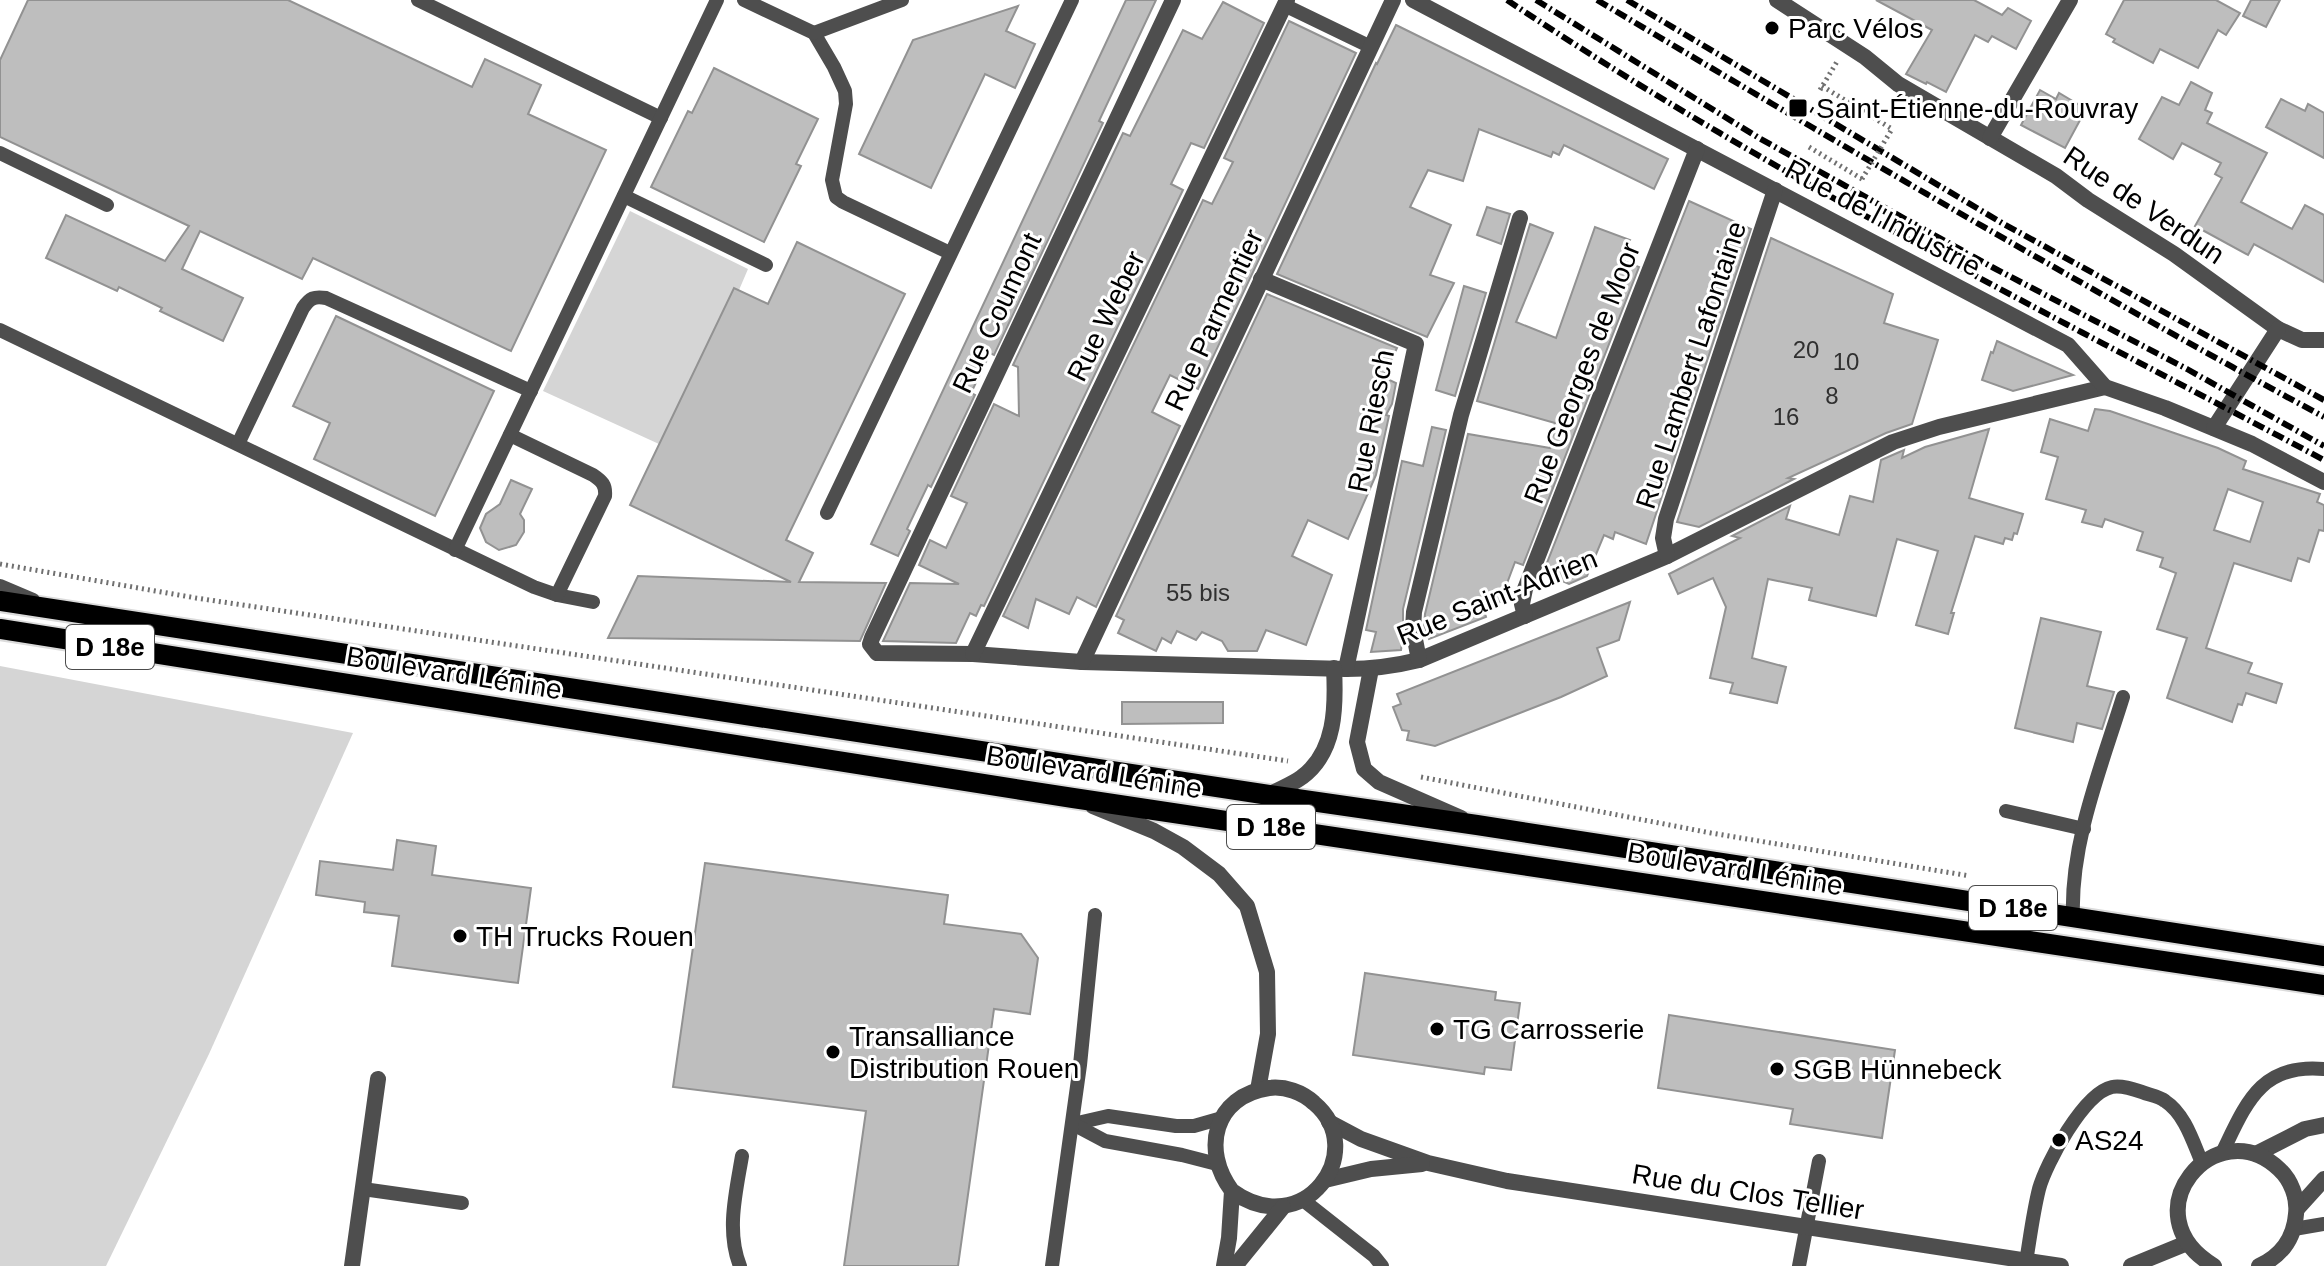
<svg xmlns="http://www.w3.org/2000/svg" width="2324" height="1266" viewBox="0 0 2324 1266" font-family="Arial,sans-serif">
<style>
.green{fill:#d5d5d5}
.building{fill:#bebebe;stroke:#929292;stroke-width:2;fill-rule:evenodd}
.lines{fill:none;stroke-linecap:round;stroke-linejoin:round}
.primary-casing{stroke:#dbdbdb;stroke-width:24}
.path{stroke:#707070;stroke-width:5;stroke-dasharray:2 4;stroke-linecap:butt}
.service{stroke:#4e4e4e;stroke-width:14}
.minor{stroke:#4e4e4e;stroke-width:16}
.primary{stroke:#000;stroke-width:20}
.rail{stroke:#000;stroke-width:6;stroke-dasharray:12 4 2 4;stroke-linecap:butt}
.path-bridge{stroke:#707070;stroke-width:5;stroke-dasharray:2 4;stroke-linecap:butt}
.poi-dot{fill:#000;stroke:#fff;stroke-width:3}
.labels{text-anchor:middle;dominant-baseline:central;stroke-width:6;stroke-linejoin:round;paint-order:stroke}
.number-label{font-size:24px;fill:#303030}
.shield{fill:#fff;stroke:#4c4c4c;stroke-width:2}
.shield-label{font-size:26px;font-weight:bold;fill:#000}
.poi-label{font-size:28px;fill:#000;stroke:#fff;text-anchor:start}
.street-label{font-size:28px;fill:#000;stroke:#fff}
</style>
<rect width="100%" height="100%" fill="#fff"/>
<g class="green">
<path d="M630,211L748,269L739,290L734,288L659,444L543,391Z"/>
<path d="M0,666L353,733L209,1054L106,1266H0Z"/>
</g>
<g class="building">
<path d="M28,0H288L472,87L485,59L541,85L528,114L606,150L511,351L313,258L302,279L200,231L182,269L243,298L223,341L160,311L162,308L119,287L117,291L46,258L66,215L165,261L189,226L0,137V60Z"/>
<path d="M1126,0H1156L1099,121L1103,123L994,355L990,353L971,393L975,395L931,487L928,485L907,529L910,531L898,556L871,544Z"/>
<path d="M1876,0H1974L2002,15L2008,8L2031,21L2016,49L1992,36L1988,42L1975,35L1946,92L1927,82L1926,84L1906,74L1932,30Z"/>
<path d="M2124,0H2216L2240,13L2226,35L2218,30L2198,68L2160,49L2153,63L2113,42L2115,39L2106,34Z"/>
<path d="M2251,0H2280L2266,27L2243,16Z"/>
<path d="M1223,2L1264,23L1204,148L1191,143L1171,184L1183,190L984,606L981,605L976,616L970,613L956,643L883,641L910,583L959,584L919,565L930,540L946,548L967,503L951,496L994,404L1019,416L1018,367L1013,365L1123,133L1130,136L1183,30L1202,39Z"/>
<path d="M1018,6L1006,31L1035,44L1015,88L985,74L931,188L859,154L913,40Z"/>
<path d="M1289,21L1356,53L1198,389L1170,375L1152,412L1180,426L1096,607L1077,597L1069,614L1036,599L1028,628L1003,616L1203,200L1212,204L1233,162L1224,158Z"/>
<path d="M1396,25L1668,159L1654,189L1564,145L1559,155L1553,152L1551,157L1479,129L1463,181L1428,170L1410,207L1451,225L1430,275L1454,283L1427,337L1277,274L1376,63L1377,64Z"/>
<path d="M714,68L818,119L796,164L801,166L764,242L651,187L688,111L692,113Z"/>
<path d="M2191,82L2212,93L2205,110L2212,113L2207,123L2267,153L2241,202L2292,229L2305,205L2324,215V282L2254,244L2248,255L2195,226L2222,178L2215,174L2221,163L2182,143L2173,159L2139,139L2162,97L2179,105Z"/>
<path d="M2040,90L2056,99L2059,93L2086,109L2065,148L2021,125Z"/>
<path d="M2281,99L2305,111L2308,104L2324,113V158L2266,127Z"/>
<path d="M1689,201L1751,229L1646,544L1615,532L1613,539L1604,535L1587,576L1569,584L1543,573Z"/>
<path d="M1487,207L1510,214L1501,244L1477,235Z"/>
<path d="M1530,224L1553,233L1516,322L1556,338L1595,227L1630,240L1621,260L1639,267L1523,565L1515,562L1500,602L1484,610L1486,617L1429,639L1424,626L1425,614L1468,434L1550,448L1555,423L1477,401Z"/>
<path d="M1771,238L1893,294L1884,323L1938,340L1912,424L1886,433L1788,478L1794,479L1699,527L1677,522Z"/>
<path d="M797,242L905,294L786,540L813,553L799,582L886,583L860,641L608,638L638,576L791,582L630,505L734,288L768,304Z"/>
<path d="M1464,286L1486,293L1455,396L1436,390Z"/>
<path d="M1267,294L1397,348L1383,377L1396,383L1392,404L1386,415L1389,416L1376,475L1348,539L1308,520L1292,556L1332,575L1306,645L1266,630L1257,651H1228L1222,641L1202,632L1196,640L1177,631L1171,643L1162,638L1156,651L1118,633L1124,620L1116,616Z"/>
<path d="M336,316L494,391L435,516L314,459L330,423L293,406Z"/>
<path d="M1997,341L2032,357L2073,375L2013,391L1982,380L1991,352L1993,353Z"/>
<path d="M2095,409L2110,411L2218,448L2246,461L2243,469L2320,494L2317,502L2324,505V531L2319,530L2309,562L2298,558L2291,581L2234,563L2206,648L2252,663L2248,673L2282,684L2276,703L2246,693L2242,705L2238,704L2232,722L2167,698L2187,638L2157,629L2176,573L2160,567L2163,558L2137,550L2143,532L2105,519L2102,527L2082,522L2086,510L2046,499L2058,457L2041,452L2050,419L2088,431ZM2228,489L2263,502L2250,542L2214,530Z"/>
<path d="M1432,427L1446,430L1403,609V637L1401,650L1371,652L1376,632L1366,630L1402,461L1423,466Z"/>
<path d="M1989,429L1969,498L2023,514L2017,534L2014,533L2012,540L2005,538L2003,544L1975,536L1951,613H1954L1948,634L1916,625L1938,551L1897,539L1876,616L1809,600L1812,588L1768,579L1752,658L1786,667L1777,703L1730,693L1733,683L1710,678L1726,607L1713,578L1678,594L1669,574L1740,538L1732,536L1790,506L1786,519L1839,535L1850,496L1873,502L1881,460L1904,450L1902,458L1925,447Z"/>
<path d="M511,480L532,489L520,514L524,520V532L516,545L499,550L486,542L480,528L486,514L500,504Z"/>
<path d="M1630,602L1619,640L1597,648L1607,676L1561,697L1435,746L1407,740L1409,731L1402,730L1393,707L1401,704L1397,694Z"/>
<path d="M2041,618L2101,632L2087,686L2114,692L2102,729L2077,723L2073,742L2015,728Z"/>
<path d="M1122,702H1223V723L1122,724Z"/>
<path d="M397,840L436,846L432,875L531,888L518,983L392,966L399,916L364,912L365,902L316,895L320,861L393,870Z"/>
<path d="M705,863L948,895L944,924L1021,934L1038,958L1030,1014L994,1009L958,1266H844L866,1111L673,1087Z"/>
<path d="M1365,973L1496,992L1495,1000L1520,1003L1511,1070L1485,1067L1484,1074L1353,1055Z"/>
<path d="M1669,1015L1895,1050L1882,1138L1790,1124L1793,1109L1658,1088Z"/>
</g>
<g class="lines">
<g class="primary-casing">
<g id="primary">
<path d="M0,601L1269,795L1477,825L2324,956"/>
<path d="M0,629L1073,798L2324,985"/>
</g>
</g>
<g class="path">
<path d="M1822,86L1892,129"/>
<path d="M1820,90L1838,60"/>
<path d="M1809,147L1862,179"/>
<path d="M0,564L196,598L1288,761"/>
<path d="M1421,777L1711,833L1970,876"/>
</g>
<g class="service">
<path d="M418,0L661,118"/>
<path d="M744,0L814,33L834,67L845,91L846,104L832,180L836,197L843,202L950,253"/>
<path d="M1284,5L1371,47"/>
<path d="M814,33L902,0"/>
<path d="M0,153L107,205"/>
<path d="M624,196L766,265"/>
<path d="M0,330L534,587L557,595L593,602"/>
<path d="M510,435L593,475C602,481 606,485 605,496L557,595"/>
<path d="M238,444L303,308C310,298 314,296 326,298L531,391"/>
<path d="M827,513L1072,0"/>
<path d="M455,550L717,0"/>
<path d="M0,586L33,600"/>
<path d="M2006,811L2084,829"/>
<path d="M2073,918C2070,843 2101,768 2123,697"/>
<path d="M1073,1124L1108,1116L1176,1126H1194L1222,1118"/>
<path d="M1073,1124L1105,1141L1182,1155L1217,1164"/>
<path d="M2222,1153C2246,1104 2260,1063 2324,1069"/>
<path d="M363,1189L462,1203"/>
<path d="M1303,1200L1374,1256L1382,1266"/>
<path d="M2294,1229L2324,1224"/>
<path d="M2026,1262C2030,1238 2033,1213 2039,1189C2046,1163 2084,1093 2112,1087C2121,1085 2133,1089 2142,1092C2149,1095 2159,1096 2165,1101C2185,1114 2193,1142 2202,1163"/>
<path d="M740,1266C726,1231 736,1192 742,1156"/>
<path d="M1052,1266L1080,1065L1095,915"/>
<path d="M1799,1266L1819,1161"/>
</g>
<g class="minor">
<path d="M1173,0L872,638L870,644L877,653L973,654L1082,662L1346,669C1372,669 1395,666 1419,660L1667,556L1893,442L1939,427L2105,387"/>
<path d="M1413,0L2068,345L2105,387L2165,408L2252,444L2324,482"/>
<path d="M1777,0L1865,57L1898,84L2056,176L2088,200L2174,254L2278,329L2302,340H2324"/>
<path d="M1990,138L2070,0"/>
<path d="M1261,279L1416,344L1346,669"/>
<path d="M2214,428L2278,329"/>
<path d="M1667,556L1663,538L1666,519L1775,190"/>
<path d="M1525,616L1522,604L1525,589L1697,149"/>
<path d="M973,654L1287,0"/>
<path d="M1419,660L1413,629L1414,612L1461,415L1520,218"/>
<path d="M1082,662L1393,0"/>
<path d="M1371,669L1357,742L1364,769L1379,782L1461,818"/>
<path d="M1269,795C1279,789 1293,784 1302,777C1336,752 1336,706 1334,668"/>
<path d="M1093,806L1154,831L1183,847L1219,874L1247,906L1267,972L1268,1034L1258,1090"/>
<path d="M1329,1122L1361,1139L1428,1163L1507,1181L2061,1266"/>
<path d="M2256,1154L2305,1129L2324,1125"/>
<path d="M1325,1180L1371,1169L1422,1164"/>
<path d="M2297,1209L2324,1179"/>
<path d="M352,1266L378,1079"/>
<path d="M1224,1266L1229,1238L1232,1191C1201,1150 1214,1096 1269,1088C1285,1086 1302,1092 1314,1103C1371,1151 1303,1243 1232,1191"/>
<path d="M1235,1266L1283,1207"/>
<path d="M2131,1266L2187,1243"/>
<path d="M2214,1266C2127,1214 2216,1109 2279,1169C2291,1180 2298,1198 2296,1214C2294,1239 2281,1256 2259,1266"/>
</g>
<use href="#primary" class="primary"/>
<g class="rail">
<path d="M1507,0C1767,174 2048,313 2324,460"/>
<path d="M1536,0L1759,138L1992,267L2187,369L2324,446"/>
<path d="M1597,0C1837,143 2078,284 2324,417"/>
<path d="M1627,0L2002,223L2324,400"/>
</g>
<path class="path-bridge" d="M1862,179L1892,129"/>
</g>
<g class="poi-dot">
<circle cx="1772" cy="28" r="8"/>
<rect x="1788" y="98" width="20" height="20" rx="4"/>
<circle cx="460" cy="936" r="8"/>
<circle cx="1437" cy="1029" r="8"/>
<circle cx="833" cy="1052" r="8"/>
<circle cx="1777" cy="1069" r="8"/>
<circle cx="2059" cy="1140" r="8"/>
</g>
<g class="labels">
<g class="number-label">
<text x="1806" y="349">20</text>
<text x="1846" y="361">10</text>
<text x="1832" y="395">8</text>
<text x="1786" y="416">16</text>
<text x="1198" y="592">55 bis</text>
</g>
<g class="shield">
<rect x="66" y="625" width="88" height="44" rx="6"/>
<rect x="1227" y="805" width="88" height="44" rx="6"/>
<rect x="1969" y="886" width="88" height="44" rx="6"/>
</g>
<g class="shield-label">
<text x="110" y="647">D 18e</text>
<text x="1271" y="827">D 18e</text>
<text x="2013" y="908">D 18e</text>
</g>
<g class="poi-label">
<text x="1788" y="28">Parc Vélos</text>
<text x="1816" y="108">Saint-Étienne-du-Rouvray</text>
<text x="476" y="936">TH Trucks Rouen</text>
<text x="1453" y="1029">TG Carrosserie</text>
<text x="849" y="1036">Transalliance<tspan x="849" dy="32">Distribution Rouen</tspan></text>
<text x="1793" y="1069">SGB Hünnebeck</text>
<text x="2075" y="1140">AS24</text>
</g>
<g class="street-label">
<text transform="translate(2144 205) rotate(34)">Rue de Verdun</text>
<text transform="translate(1883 218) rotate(28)">Rue de l'Industrie</text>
<text transform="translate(997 313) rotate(-65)">Rue Coumont</text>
<text transform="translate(1106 316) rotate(-64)">Rue Weber</text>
<text transform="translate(1214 320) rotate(-65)">Rue Parmentier</text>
<text transform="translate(1691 365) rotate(-72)">Rue Lambert Lafontaine</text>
<text transform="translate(1582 373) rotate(-69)">Rue Georges de Moor</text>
<text transform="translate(1371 421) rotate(-79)">Rue Riesch</text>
<text transform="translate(1497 597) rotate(-22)">Rue Saint-Adrien</text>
<text transform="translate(454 673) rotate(9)">Boulevard Lénine</text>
<text transform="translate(1094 772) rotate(9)">Boulevard Lénine</text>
<text transform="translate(1735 869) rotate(9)">Boulevard Lénine</text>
<text transform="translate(1748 1192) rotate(9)">Rue du Clos Tellier</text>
</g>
</g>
</svg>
